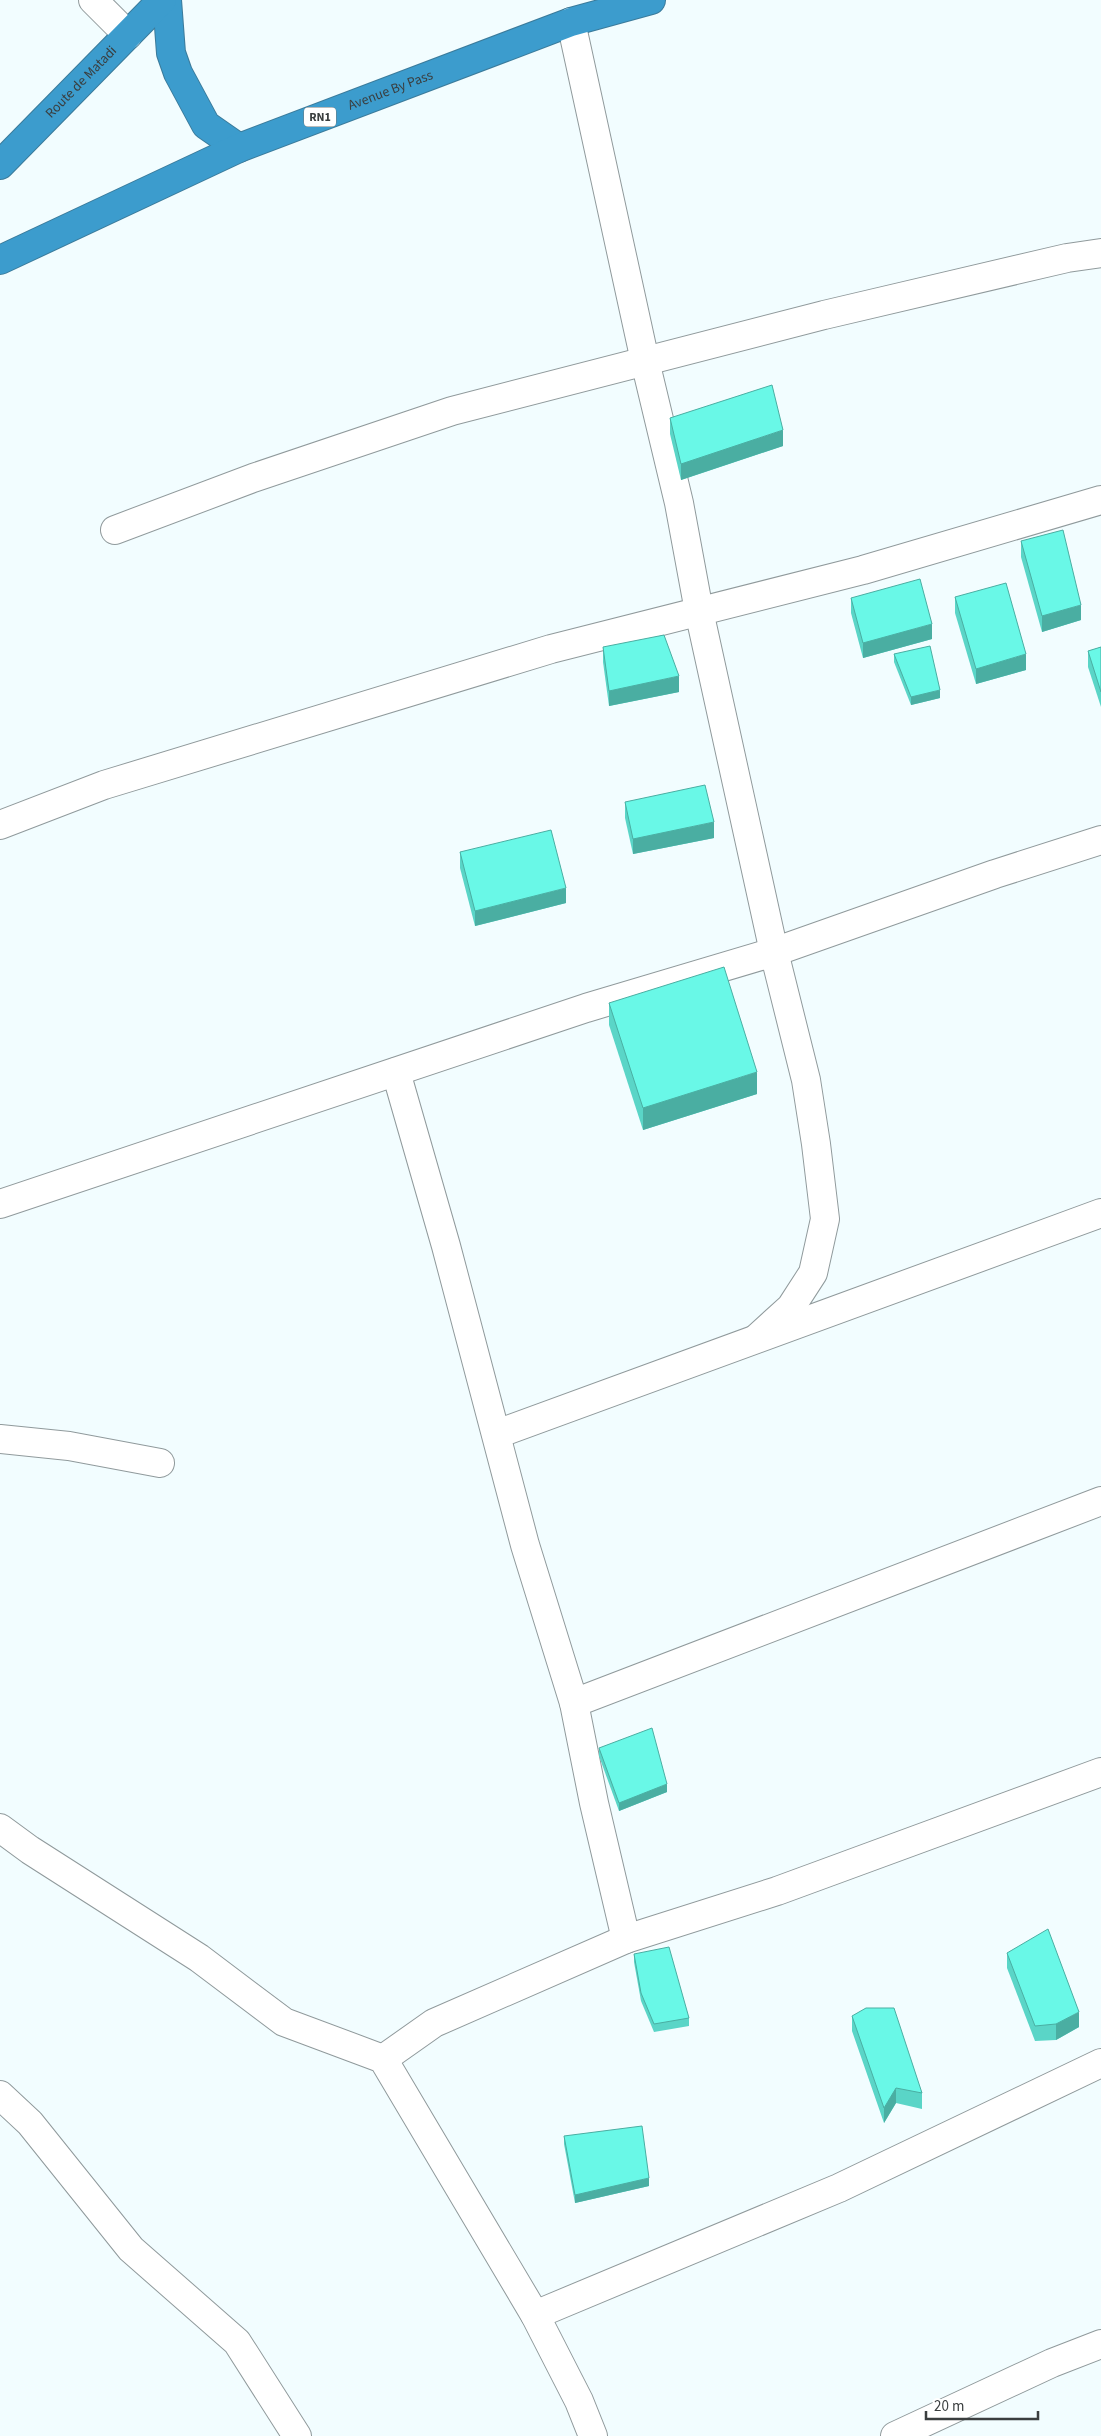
<svg xmlns="http://www.w3.org/2000/svg" width="1101" height="2436" viewBox="0 0 1101 2436" font-family="'Source Sans 3',sans-serif">
<style>
.lines{fill:none;stroke-linecap:round;stroke-linejoin:round}
.minor-casing{stroke:#909a9c;stroke-width:30}
.highway-casing{stroke:#3b7b9b;stroke-width:30}
.minor{stroke:#fff;stroke-width:28}
.highway{stroke:#3c9ccd;stroke-width:28}
.wall{fill:#5ad5c7}
.shaded-wall{fill:#4aaea2}
.building{fill:#69f8e7;stroke:#4aaea2}
.labels{text-anchor:middle;dominant-baseline:central;stroke-width:4;stroke-linejoin:round;paint-order:stroke}
.shield{fill:#fff;stroke:#757879;stroke-width:1}
.shield-label{font-size:12px;font-weight:bold;fill:#3a3e3f}
.street-label{font-size:14px;fill:#3a3e3f;stroke:#fff}
</style>
<rect width="100%" height="100%" fill="#f2fdff"/>
<g class="lines">
<g class="minor-casing">
<g id="minor">
<path d="M93,0L128,35"/>
<path d="M571,22L645,361L679,503L699,611L774,952L806,1080L816,1144L825,1219L813,1273L791,1307L758,1337"/>
<path d="M115,530L253,478L452,411L824,315L1067,258L1101,253"/>
<path d="M0,825L104,785L551,649L863,570L1101,500"/>
<path d="M396,1072L446,1246L525,1545L574,1703L594,1803L626,1939"/>
<path d="M0,1204L586,1008L774,952L995,874L1101,840"/>
<path d="M497,1434L1101,1213"/>
<path d="M0,1439L69,1446L160,1463"/>
<path d="M574,1703L1101,1501"/>
<path d="M0,1828L30,1850L199,1958L284,2022L383,2059L535,2315L579,2401L593,2436"/>
<path d="M383,2059L434,2023L626,1939L777,1891L1101,1772"/>
<path d="M0,2095L30,2123L131,2249L237,2342L297,2436"/>
<path d="M535,2315L839,2188L1101,2063"/>
<path d="M895,2436L1052,2363L1101,2344"/>
</g>
</g>
<g class="highway-casing">
<g id="highway">
<path d="M167,0L171,53L178,73L206,125L239,148"/>
<path id="s1" d="M0,165L162,0"/>
<path id="s2" d="M0,260L239,148L571,22L651,0"/>
</g>
</g>
<use href="#minor" class="minor"/>
<use href="#highway" class="highway"/>
</g>
<g class="wall">
<path d="M670,418L783,446L681,480L670,434Z"/>
<path d="M1021,541L1081,620L1042,632L1021,557Z"/>
<path d="M955,597L1026,670L976,684L955,613Z"/>
<path d="M851,598L932,639L863,658L851,613Z"/>
<path d="M603,647L679,692L609,706L603,662Z"/>
<path d="M1101,647V707L1088,667V651Z"/>
<path d="M894,654L940,698L911,705L894,662Z"/>
<path d="M625,802L714,838L633,854L625,818Z"/>
<path d="M460,852L566,903L475,926L460,868Z"/>
<path d="M609,1003L757,1094L643,1130L609,1025Z"/>
<path d="M599,1748L667,1792L619,1811L599,1756Z"/>
<path d="M1007,1953L1079,2027L1056,2040L1035,2041L1007,1968Z"/>
<path d="M634,1954L689,2018V2026L654,2032L641,2001L634,1962Z"/>
<path d="M852,2016L922,2093V2109L896,2103L884,2123L852,2031Z"/>
<path d="M564,2136L649,2186L575,2203L564,2144Z"/>
</g>
<g class="shaded-wall">
<path d="M783,430V446L681,480V464Z"/>
<path d="M1081,605V620L1042,632V616Z"/>
<path d="M932,624V639L863,658V643Z"/>
<path d="M1026,654V670L976,684V669Z"/>
<path d="M679,676V692L609,706V691Z"/>
<path d="M940,690V698L911,705V697Z"/>
<path d="M714,822V838L633,854V839Z"/>
<path d="M566,888V903L475,926V911Z"/>
<path d="M757,1072V1094L643,1130V1108Z"/>
<path d="M667,1784V1792L619,1811V1803Z"/>
<path d="M1079,2012V2027L1056,2040V2024Z"/>
<path d="M896,2088V2103L884,2123V2108Z"/>
<path d="M649,2178V2186L575,2203V2195Z"/>
</g>
<g class="building">
<path d="M772,385L783,430L681,464L670,418Z"/>
<path d="M1063,530L1081,605L1042,616L1021,541Z"/>
<path d="M920,579L932,624L863,643L851,598Z"/>
<path d="M1006,583L1026,654L976,669L955,597Z"/>
<path d="M664,635L679,676L609,691L603,647Z"/>
<path d="M930,646L940,690L911,697L894,654Z"/>
<path d="M1101,647V692L1088,651Z"/>
<path d="M705,785L714,822L633,839L625,802Z"/>
<path d="M551,830L566,888L475,911L460,852Z"/>
<path d="M724,967L757,1072L643,1108L609,1003Z"/>
<path d="M652,1728L667,1784L619,1803L599,1748Z"/>
<path d="M1048,1929L1079,2012L1056,2024L1035,2026L1007,1953Z"/>
<path d="M669,1947L689,2018L654,2024L641,1993L634,1954Z"/>
<path d="M866,2008H894L922,2093L896,2088L884,2108L852,2016Z"/>
<path d="M642,2126L649,2178L575,2195L564,2136Z"/>
</g>
<g class="labels">
<rect class="shield" x="304" y="107.5" width="32" height="19" rx="4"/>
<g class="shield-label">
<text x="320" y="117">RN1</text>
</g>
<g class="street-label">
<text stroke="none"><textPath href="#s1" startOffset="116">Route de Matadi</textPath></text>
<text stroke="none"><textPath href="#s2" startOffset="426">Avenue By Pass</textPath></text>
</g>
</g>
<path d="M926 2411v8h112v-8" fill="none" stroke="#3a3e3f" stroke-width="2.5"/>
<text x="934" y="2411" font-size="15" fill="#3a3e3f" stroke="#ffffff" stroke-width="4" paint-order="stroke">20 m</text>
</svg>
